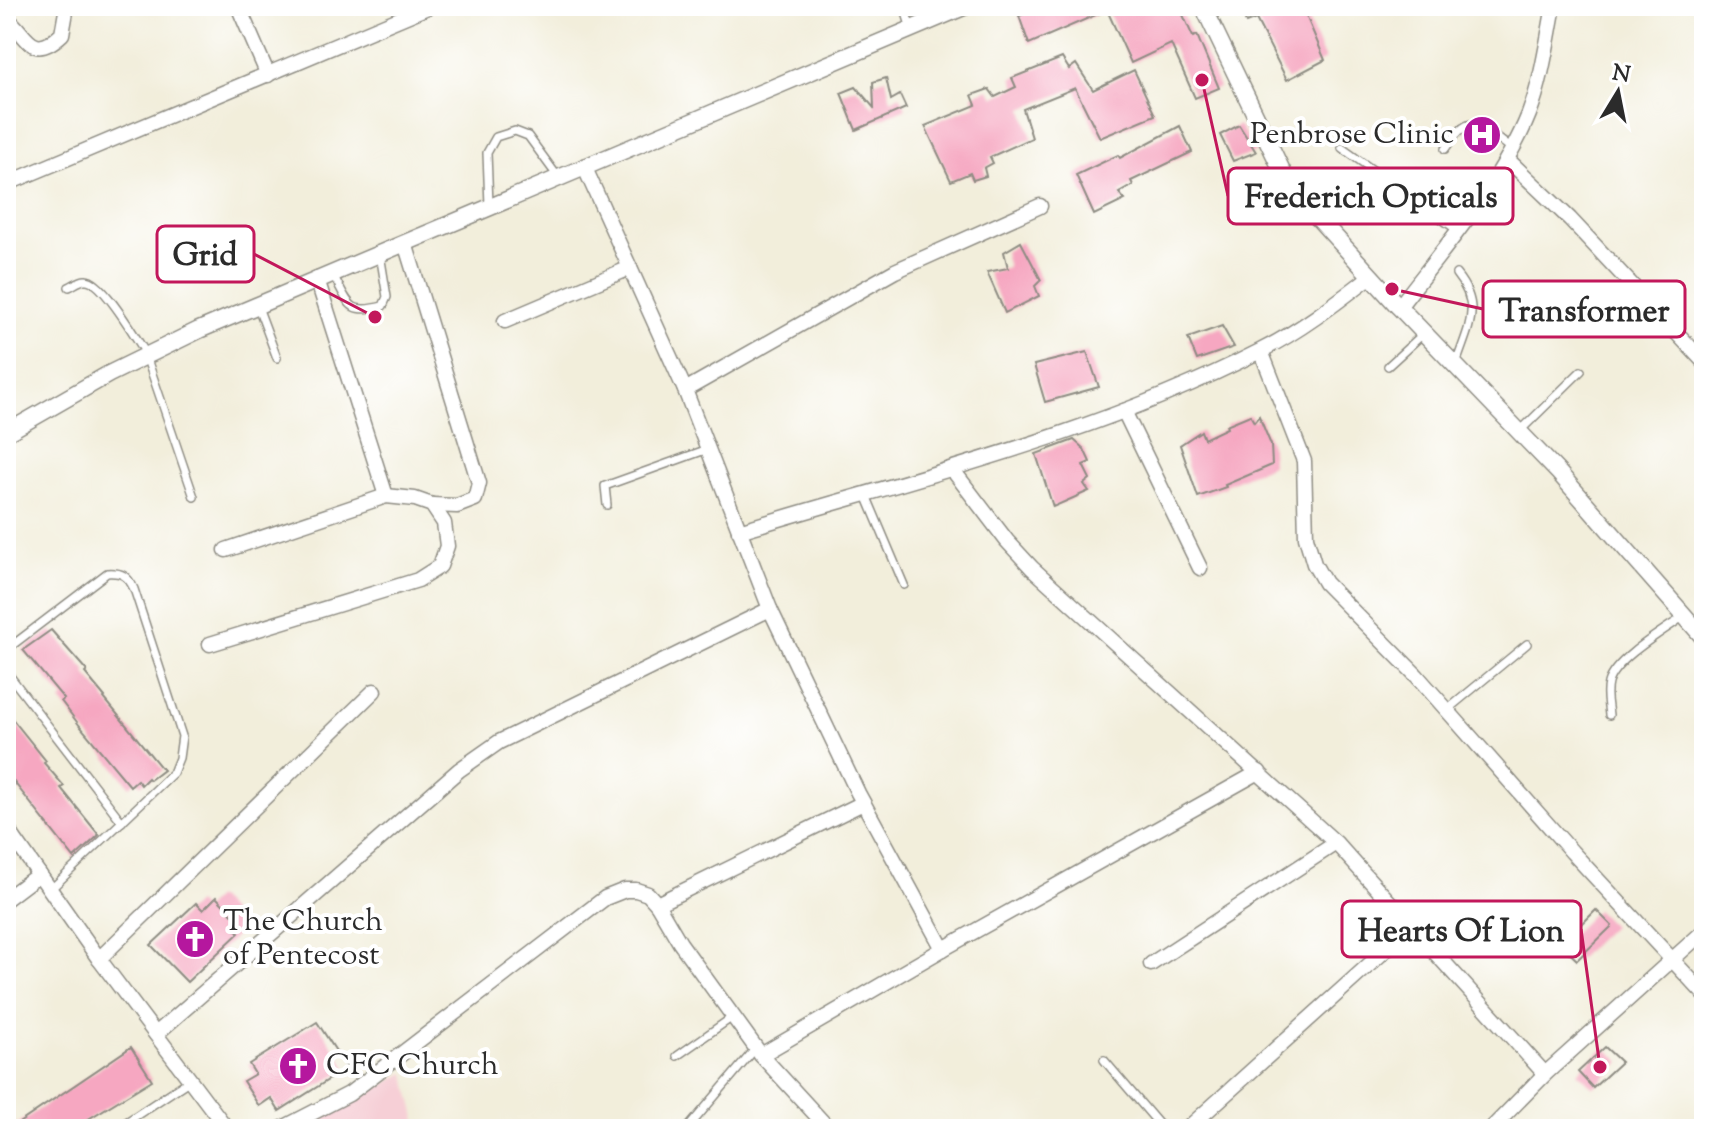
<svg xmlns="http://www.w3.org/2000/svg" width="1710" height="1135" viewBox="0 0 1710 1135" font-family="'Sorts Mill Goudy',serif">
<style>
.built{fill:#f6cfd6}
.building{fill:#f6a7c1}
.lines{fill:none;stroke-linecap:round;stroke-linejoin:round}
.service-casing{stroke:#8e8c83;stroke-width:10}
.minor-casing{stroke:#8e8c83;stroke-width:17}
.tertiary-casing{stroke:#8e8c83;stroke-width:19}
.service{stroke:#fff;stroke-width:7}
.minor{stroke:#fff;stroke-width:14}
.tertiary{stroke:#fff;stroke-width:16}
.labels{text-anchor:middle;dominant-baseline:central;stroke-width:8;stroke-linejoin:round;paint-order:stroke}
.poi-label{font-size:30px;fill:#2b2b2b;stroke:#fff;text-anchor:start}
.leader{fill:none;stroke:#c2185b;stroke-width:3}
.callout-dot{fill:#c2185b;stroke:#fff;stroke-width:3}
.callout{fill:#fff;stroke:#c2185b;stroke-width:3}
.callout-label{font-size:32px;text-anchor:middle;font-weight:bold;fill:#2b2b2b}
</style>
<rect width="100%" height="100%" fill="#fff"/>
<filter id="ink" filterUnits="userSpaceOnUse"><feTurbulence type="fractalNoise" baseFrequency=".0125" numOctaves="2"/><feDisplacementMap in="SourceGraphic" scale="16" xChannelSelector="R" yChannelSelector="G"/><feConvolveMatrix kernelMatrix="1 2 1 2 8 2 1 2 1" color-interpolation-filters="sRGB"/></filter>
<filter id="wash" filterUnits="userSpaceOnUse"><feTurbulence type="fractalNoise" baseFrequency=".006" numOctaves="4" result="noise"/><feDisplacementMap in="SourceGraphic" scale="32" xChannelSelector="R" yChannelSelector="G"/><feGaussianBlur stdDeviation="1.8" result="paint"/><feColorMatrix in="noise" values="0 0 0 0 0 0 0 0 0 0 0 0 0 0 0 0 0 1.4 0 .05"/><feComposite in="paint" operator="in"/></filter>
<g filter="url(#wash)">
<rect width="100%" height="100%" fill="#f2eedb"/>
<path class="built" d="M405,1073L419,1129H301Z"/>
<g id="blocks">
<g class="building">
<path d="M1042,6H1179L1193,37L1197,35L1219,88L1195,98L1171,44L1131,63L1107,10L1029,44L1019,16Z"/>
<path d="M1239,6H1302L1325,60L1287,80L1256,19L1246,23Z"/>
<path d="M1062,58L1069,69L1076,64L1093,90L1134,70L1155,115L1100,138L1075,88L1023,109L1032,138L990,157L993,163L984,168L986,176L973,180L970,173L951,181L925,126L976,105L972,95L989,89L995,97L1016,87L1012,78Z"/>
<path d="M886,78L891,100L900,95L906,108L856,130L841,93L856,87L874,108L873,82Z"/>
<path d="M1239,125L1256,152L1233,161L1220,135Z"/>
<path d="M1180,126L1192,152L1131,181L1133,185L1119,193L1125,200L1094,215L1076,175L1118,155L1120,158Z"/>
<path d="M1021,242L1041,280L1035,286L1039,296L1005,313L987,272L1008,268L1004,252Z"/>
<path d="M1222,326L1234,347L1197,360L1188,338Z"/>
<path d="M1087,352L1099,387L1045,402L1034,365Z"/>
<path d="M1250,415L1254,422L1259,416L1271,445L1272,465L1225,485L1226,487L1198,497L1180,445L1201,431L1204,439L1227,428L1226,425Z"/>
<path d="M1074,440L1084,449L1090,462L1083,465L1090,479L1084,484L1089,491L1053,507L1036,454Z"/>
<path d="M51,630L87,671L85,673L105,697L104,698L163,770L150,780L148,778L141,785L137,780L130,786L80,726L61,701L64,699L23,650Z"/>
<path d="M6,711L46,761L44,763L64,786L61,788L99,835L74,858L6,772Z"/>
<path d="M216,897L241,923L235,928L239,933L187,982L151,945L196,903L203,910Z"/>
<path d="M1596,910L1612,926L1577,960L1561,945Z"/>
<path d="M317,1022L347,1068L279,1111L271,1098L259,1106L243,1081L255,1074L249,1064Z"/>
<path d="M131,1047L152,1080L72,1129H10Z"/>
<path d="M1605,1047L1621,1062L1593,1088L1578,1072Z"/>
</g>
</g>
</g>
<g filter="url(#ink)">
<use href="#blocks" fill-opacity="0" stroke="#8e8c83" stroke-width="2"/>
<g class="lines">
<g class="service-casing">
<g id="service">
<path d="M904,6L911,29"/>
<path d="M1342,148L1457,230"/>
<path d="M1445,149C1473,108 1478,124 1512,149"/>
<path d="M489,205L487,153L496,137L515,131L528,136L558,177"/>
<path d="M1456,274C1483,307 1468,327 1456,364"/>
<path d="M333,275C350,304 347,315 383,306L387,297L380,254"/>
<path d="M69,287C74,285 81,279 86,280C103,280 137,340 147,355"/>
<path d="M258,307L277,358"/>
<path d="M146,356L194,497"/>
<path d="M1388,366L1423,334"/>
<path d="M1520,431L1581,371"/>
<path d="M866,495L904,585"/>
<path d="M607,505L605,486L708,449"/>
<path d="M6,650L107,573C122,572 128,576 134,589L182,736L179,758L173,773L50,890"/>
<path d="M6,671L122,822"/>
<path d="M1447,710L1527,644"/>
<path d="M1609,715C1608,705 1605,694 1608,683C1614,660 1663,631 1683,617"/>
<path d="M677,1056L734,1016"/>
<path d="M1104,1060L1163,1129"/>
<path d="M116,1129L190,1080"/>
<path d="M687,1129L756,1048"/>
</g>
</g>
<g class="minor-casing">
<g id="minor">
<path d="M238,6L268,75"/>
<path d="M6,18C27,32 30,64 62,34L67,6"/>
<path d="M1507,159L1570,219L1704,362"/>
<path d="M584,166L685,390L770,609L858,793L943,949"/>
<path d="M6,184L430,6"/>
<path d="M405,243L479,483L475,499L457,506L432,505"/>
<path d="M317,279L386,496"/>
<path d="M1399,307C1443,249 1502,182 1529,114C1542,80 1547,42 1554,6"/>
<path d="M505,321L630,268"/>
<path d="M1261,351L1304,461L1306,537L1314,564L1325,583L1417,676L1572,852L1704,994"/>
<path d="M685,390L895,271L1040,206"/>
<path d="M1124,411L1200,568"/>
<path d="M952,469L1007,541L1032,568L1336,843L1545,1074"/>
<path d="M739,531C914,478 1096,435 1260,351C1300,331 1336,303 1371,276"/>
<path d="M210,644L418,580L440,566L447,546L444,523L432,505L415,499L386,496L226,550"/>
<path d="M6,827L99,959L227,1129"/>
<path d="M6,899L39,874"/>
<path d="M657,904L863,803"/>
<path d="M99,959L374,691"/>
<path d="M1151,964L1336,843"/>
<path d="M156,1034L459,770L499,742L770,609"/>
<path d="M761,1055L943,949L1259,772"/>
<path d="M281,1129L349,1094L605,898L625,890H636L648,894L657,904L680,943L761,1055L829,1129"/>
<path d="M1187,1129L1411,927"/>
<path d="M1491,1129L1545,1074L1704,931"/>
</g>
</g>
<g class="tertiary-casing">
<g id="tertiary">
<path d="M1203,6L1286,179L1298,196L1399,307L1559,473L1704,638"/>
<path d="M6,433L109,374L199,330L966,6"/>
</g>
</g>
<use href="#service" class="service"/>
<use href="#minor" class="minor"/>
<use href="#tertiary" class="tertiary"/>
</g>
</g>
<defs>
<g id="hospital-disc" transform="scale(2)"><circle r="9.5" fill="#b5179e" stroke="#fff"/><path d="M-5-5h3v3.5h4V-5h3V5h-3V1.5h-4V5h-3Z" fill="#fff"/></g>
<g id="church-disc" transform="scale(2)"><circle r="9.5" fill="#b5179e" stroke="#fff"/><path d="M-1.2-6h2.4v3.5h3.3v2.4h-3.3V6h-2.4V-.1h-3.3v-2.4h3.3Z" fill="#fff"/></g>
</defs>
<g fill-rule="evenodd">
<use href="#hospital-disc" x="1482" y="135"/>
<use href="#church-disc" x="195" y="939"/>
<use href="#church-disc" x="298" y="1066"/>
</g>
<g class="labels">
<g class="poi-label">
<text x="1454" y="135" text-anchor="end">Penbrose Clinic</text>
<text x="223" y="922">The Church<tspan x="223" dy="34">of Pentecost</tspan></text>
<text x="326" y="1066">CFC Church</text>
</g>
</g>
<path class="leader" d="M1202 80L1228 196M375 317L254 254M1392 289L1483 309M1600 1067L1581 929"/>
<g class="callout-dot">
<circle cx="1202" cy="80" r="8"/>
<circle cx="375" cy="317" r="8"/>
<circle cx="1392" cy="289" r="8"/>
<circle cx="1600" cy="1067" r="8"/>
</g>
<g class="callout">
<rect x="1228" y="168" width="285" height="56" rx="8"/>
<rect x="157" y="226" width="97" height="56" rx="8"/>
<rect x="1483" y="281" width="202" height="56" rx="8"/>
<rect x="1342" y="901" width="239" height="56" rx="8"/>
</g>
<g class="callout-label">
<text x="1371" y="207">Frederich Opticals</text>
<text x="205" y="265">Grid</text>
<text x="1584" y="321">Transformer</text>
<text x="1461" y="941">Hearts Of Lion</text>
</g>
<rect width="1710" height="1135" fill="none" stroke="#fff" stroke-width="32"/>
<g transform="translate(1618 92) rotate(10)" stroke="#ffffff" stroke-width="6" paint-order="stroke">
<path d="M0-6L14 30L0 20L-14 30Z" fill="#2b2b2b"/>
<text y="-12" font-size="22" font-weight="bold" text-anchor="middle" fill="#2b2b2b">N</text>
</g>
</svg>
